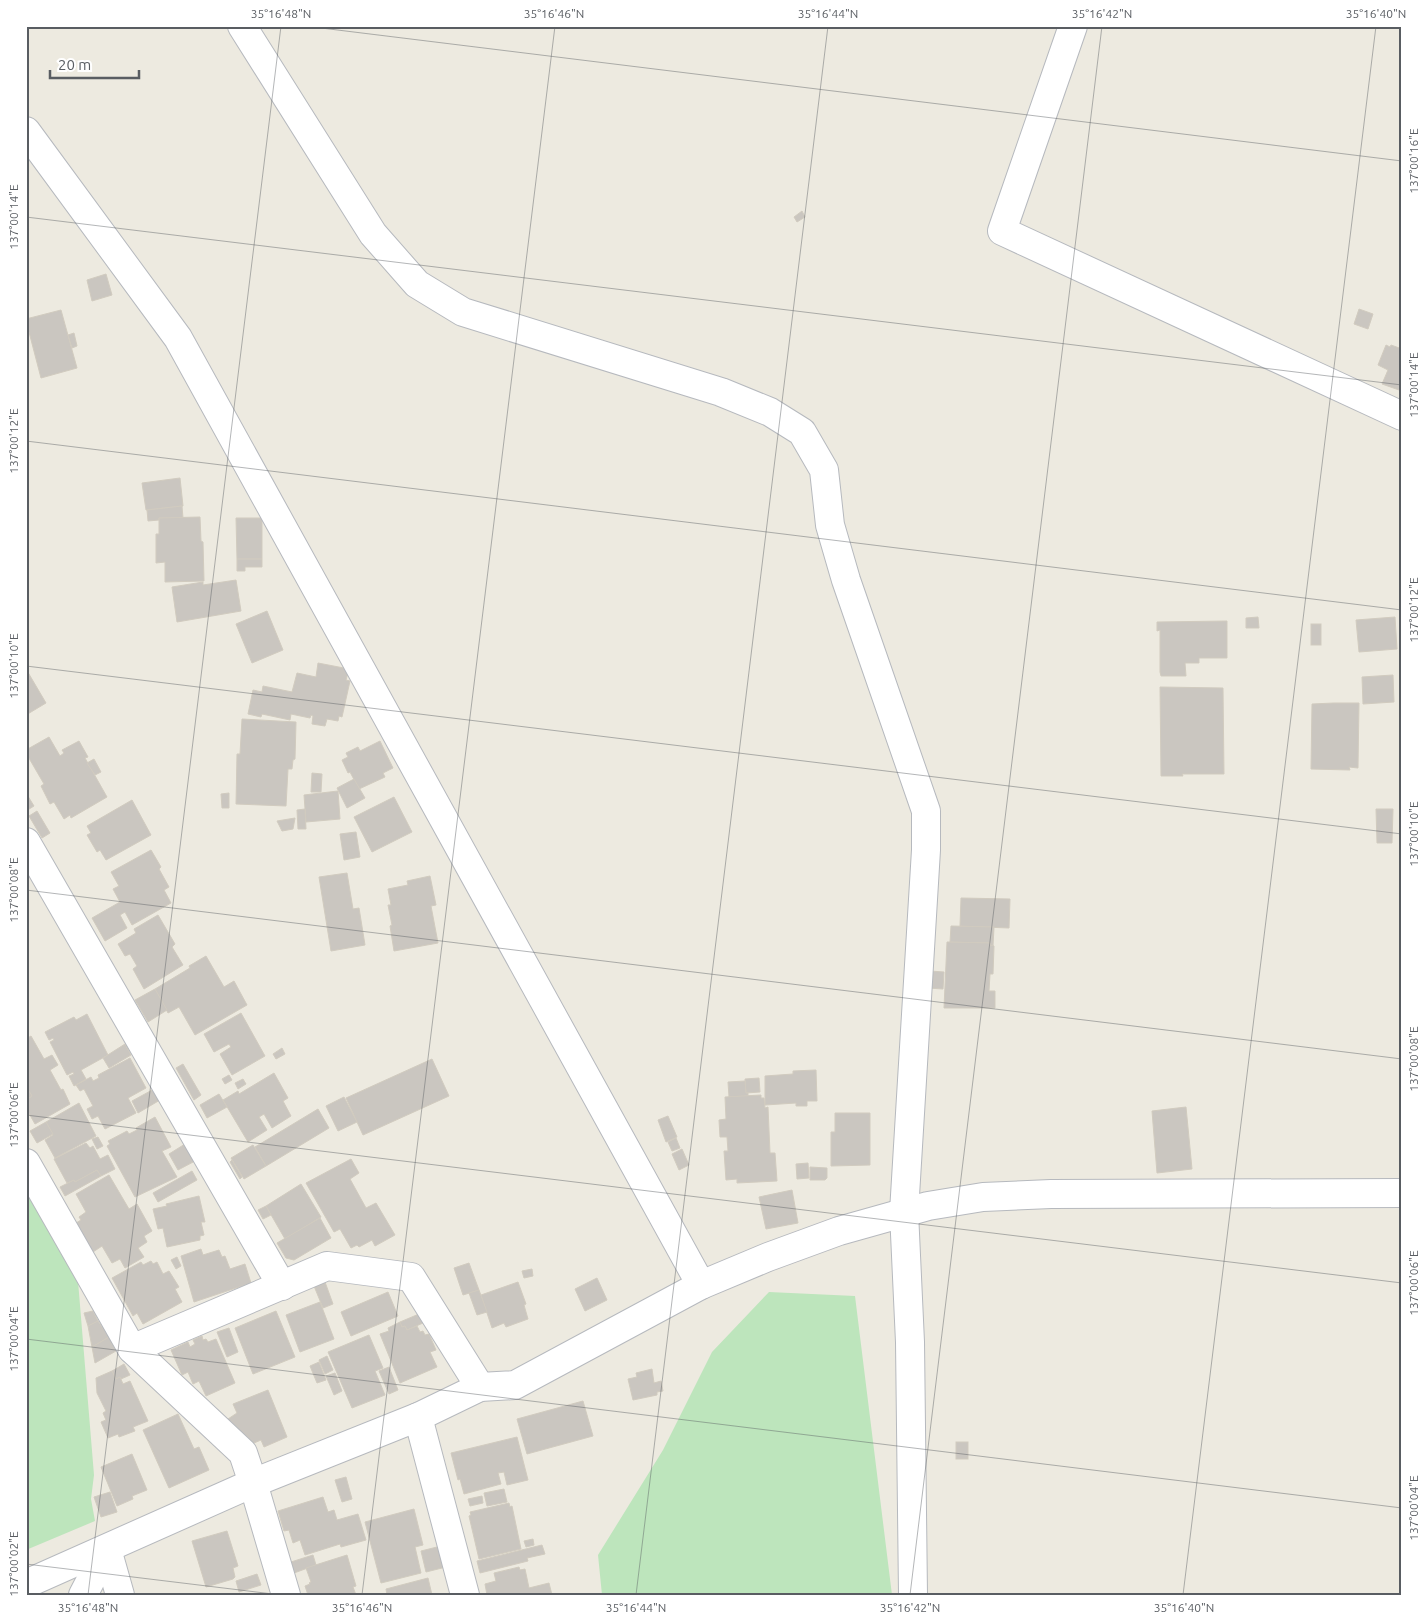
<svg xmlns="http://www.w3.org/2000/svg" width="1428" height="1621" viewBox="0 0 1428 1621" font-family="Ubuntu,sans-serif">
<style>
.green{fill:#bde5bc}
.building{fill:#cac6c0;stroke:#d1cbbf}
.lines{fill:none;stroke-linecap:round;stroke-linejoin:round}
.minor-casing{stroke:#b6b9be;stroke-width:30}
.minor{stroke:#fff;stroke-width:28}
.ticks{fill:none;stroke:#595d62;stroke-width:1;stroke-opacity:0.45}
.neatline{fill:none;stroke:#595d62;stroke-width:2}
.ticks-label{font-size:12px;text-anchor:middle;fill:#595d62}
</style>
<rect width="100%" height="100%" fill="#edeae0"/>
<g class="green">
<path d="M26,1190L78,1281L94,1475L91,1499L95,1521L26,1550Z"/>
<path d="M769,1292L855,1296L892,1595H602L598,1555L663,1450L712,1352Z"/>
</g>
<g class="building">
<path d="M802,211L805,217L797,222L794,217Z"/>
<path d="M106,274L112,295L92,301L87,280Z"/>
<path d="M1359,309L1373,314L1368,329L1354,324Z"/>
<path d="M61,310L77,368L41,378L29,332L26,333V319Z"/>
<path d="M74,333L77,346L72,348L68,335Z"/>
<path d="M1386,345L1390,347L1391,345L1402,349V391L1382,384L1388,370L1378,365Z"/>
<path d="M180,478L183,506L146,510L142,483Z"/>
<path d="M182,506L183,518H159V520L148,521L147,510Z"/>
<path d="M200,517L201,541L203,542L204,581L165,582V562L156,563V534H159V518Z"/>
<path d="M236,518H262V559H237Z"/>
<path d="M237,559H262V567H245V571H237Z"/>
<path d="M236,580L241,611L177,622L172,587L203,582V585Z"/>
<path d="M267,611L283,650L252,663L236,624Z"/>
<path d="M1258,617L1259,628H1246V618Z"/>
<path d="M1395,617L1397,649L1359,652L1356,620Z"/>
<path d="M1227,621V658H1199V663H1185L1186,676H1161L1160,672V630L1157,631V622Z"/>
<rect x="1311" y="624" width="10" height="21"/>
<path d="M318,663L349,669L346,680L350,681L342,717L339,716L338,721L327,719L325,726L312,724L313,716L311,715L310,718L291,714L290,720L262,714L261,717L248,714L253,690L262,692L263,686L292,692L297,673L316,677Z"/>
<path d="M26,669L46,703L26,715Z"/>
<path d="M1393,675L1394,702L1363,704L1362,677Z"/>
<path d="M1160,687L1223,688L1224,774H1182L1183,776H1161Z"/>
<path d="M1334,703H1359L1358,768L1349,767L1350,770L1311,769L1312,704Z"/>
<path d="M242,719L296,722L295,759L293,760L292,769H288L286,806L236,804L237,754H240Z"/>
<path d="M49,737L60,756L64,753L62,750L79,741L88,757L85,758L107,797L71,818L70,815L64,819L54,802L50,804L41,786L44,784L26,753V750Z"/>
<path d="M380,741L393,768L383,773L385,777L359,789L350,772L348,773L342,760L348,757L346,753L358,747L360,751Z"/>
<path d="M94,759L101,772L95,775L87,763Z"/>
<path d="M312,773L322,774L321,792H311Z"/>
<path d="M354,779L365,798L347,808L337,788Z"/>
<path d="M338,791L340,819L306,822L304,795Z"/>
<path d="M26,793L34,806L26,811Z"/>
<path d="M229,793V808H222L221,794Z"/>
<path d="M394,797L412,832L372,852L354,817Z"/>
<path d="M132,800L151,835L106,860L100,850L97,852L87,835L91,833L87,826Z"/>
<path d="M305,809L306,829H298L297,810Z"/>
<path d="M1376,809H1393L1392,843H1377Z"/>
<path d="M37,811L50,833L42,838L29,816Z"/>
<path d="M295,818L293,829L282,831L277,821Z"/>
<path d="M356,832L360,857L344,860L340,834Z"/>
<path d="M151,850L161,867L159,869L169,887L164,890L171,903L132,925L125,912L120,915L127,928L105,941L92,918L120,902L113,889L119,886L111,872Z"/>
<path d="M347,873L353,909L359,908L365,945L331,951L319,877Z"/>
<path d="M430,876L436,905L431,906L438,943L394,951L390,926L392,925L388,905H391L388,889L408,885L407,881Z"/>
<path d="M961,898L1010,899L1009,928L960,926Z"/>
<path d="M158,915L175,944L172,947L183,965L144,989L133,969L137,966L130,954L125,956L118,944L136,933L134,929Z"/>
<path d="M951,926L994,927L993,946L990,945V943L950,942Z"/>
<path d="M947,942L990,943V945L994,946L993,974H990L989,991H995V1008H944Z"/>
<path d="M206,956L224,987L234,981L247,1005L195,1035L179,1007L168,1013L155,989L190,968L189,966Z"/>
<path d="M930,971L944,972L943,989L928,988Z"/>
<path d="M155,989L167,1010L148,1022L135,1000Z"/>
<path d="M241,1013L265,1056L232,1075L220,1054L231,1047L229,1044L214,1052L204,1034Z"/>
<path d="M87,1014L108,1055L81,1070L86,1079L74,1086L69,1076L74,1074L73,1072L67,1075L50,1042L54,1040L53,1038L49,1040L45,1032L74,1017L76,1020Z"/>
<path d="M31,1036L44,1059L52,1055L58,1065L50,1070L61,1090L63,1089L70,1104L35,1124L26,1108V1100L32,1096L26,1086V1039Z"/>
<path d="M125,1044L131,1055L109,1068L103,1058Z"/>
<path d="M282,1048L285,1054L276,1059L273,1054Z"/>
<path d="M130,1058L146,1088L128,1098L136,1113L105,1129L98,1116L92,1119L87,1109L93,1106L84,1089L80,1091L76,1085L91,1077L93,1081L99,1078L98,1075Z"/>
<path d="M432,1059L449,1096L363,1135L346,1098Z"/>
<path d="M183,1064L201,1095L194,1100L176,1068Z"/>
<path d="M816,1070L817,1101H807V1106H796V1103L765,1105V1076L793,1074V1071Z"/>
<path d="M274,1073L288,1098L283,1101L291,1116L272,1128L264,1114L259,1117L267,1130L248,1142L223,1100L238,1091L239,1094Z"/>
<path d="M229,1075L232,1080L225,1084L222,1079Z"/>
<path d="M759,1078L760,1092L746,1093L745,1079Z"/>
<path d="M243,1079L246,1084L238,1089L235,1083Z"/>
<path d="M745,1081L746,1093H748V1096L729,1097L728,1082Z"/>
<path d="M26,1086L32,1096L26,1100Z"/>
<path d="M154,1089L160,1100L138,1113L132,1101Z"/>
<path d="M219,1094L227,1107L207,1118L200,1105Z"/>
<path d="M761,1095V1098H764L765,1108L768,1107L770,1153H775L777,1181L737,1183V1179L726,1180L724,1151H728L727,1137H720L719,1120L726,1119L725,1097Z"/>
<path d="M344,1097L357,1122L338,1131L326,1106Z"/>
<path d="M79,1103L96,1136L55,1158L45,1140L53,1135L46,1122Z"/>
<path d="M1186,1107L1192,1169L1157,1173L1152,1111Z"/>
<path d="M318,1109L329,1128L266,1166L255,1147Z"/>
<path d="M835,1113H870V1165L831,1166V1132H835Z"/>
<path d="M668,1116L677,1137L666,1142L658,1120Z"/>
<path d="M155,1117L171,1147L162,1151L177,1177L135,1197L107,1146L110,1144L108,1141L127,1131L129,1134L137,1130L136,1128Z"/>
<path d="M46,1122L53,1134L37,1143L30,1131Z"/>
<path d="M98,1137L103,1146L97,1149L92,1139Z"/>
<path d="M676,1138L680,1148L672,1151L668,1142Z"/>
<path d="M86,1143L90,1148L93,1146L100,1159L108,1155L115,1169L101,1176L97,1170L75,1182L74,1180L67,1183L54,1159Z"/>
<path d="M185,1144L195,1161L178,1170L169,1154Z"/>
<path d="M253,1145L266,1166L244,1179L231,1158Z"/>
<path d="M682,1149L689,1165L679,1170L672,1154Z"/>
<path d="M351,1159L359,1173L350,1179L366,1208L376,1203L395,1235L375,1246L372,1240L359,1247L357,1245L351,1248L340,1229L334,1232L306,1183Z"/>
<path d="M232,1160L242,1177L240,1179L230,1162Z"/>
<path d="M808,1163L809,1178L797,1179L796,1164Z"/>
<path d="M810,1167L827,1168V1178L825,1180H810Z"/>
<path d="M97,1170L101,1176L65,1196L60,1187L74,1180L75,1182Z"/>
<path d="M192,1171L197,1180L158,1202L153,1193Z"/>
<path d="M109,1175L129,1209L137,1204L152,1231L144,1236L147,1242L138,1248L144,1257L125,1268L120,1259L112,1263L102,1246L93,1252L76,1223L81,1220L79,1217L86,1212L76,1194Z"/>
<path d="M301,1184L321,1217L285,1239L266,1206Z"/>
<path d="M792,1190L798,1223L766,1229L759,1197Z"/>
<path d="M199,1196L205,1222H201L204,1235L200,1236V1240L167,1247L163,1228L158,1229L153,1209L167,1206L166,1204Z"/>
<path d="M266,1206L271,1215L263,1219L258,1210Z"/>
<path d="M320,1218L331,1238L294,1260L286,1258L277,1243Z"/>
<path d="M201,1249L203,1255L219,1250L222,1257L225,1256L230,1269L245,1264L251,1283L194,1302L181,1256Z"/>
<path d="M177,1257L181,1266L176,1269L171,1260Z"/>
<path d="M151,1261L153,1264L157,1262L163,1274L169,1271L179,1287L175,1289L182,1302L143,1324L137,1313L133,1316L112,1278L141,1262L143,1265Z"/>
<path d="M469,1263L479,1290L463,1295L454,1268Z"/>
<path d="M532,1269L533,1276L524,1278L522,1271Z"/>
<path d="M597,1278L607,1300L585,1311L575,1289Z"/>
<path d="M325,1282L333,1304L323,1308L314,1286Z"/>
<path d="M518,1282L526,1304L524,1305L528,1319L506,1327L504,1323L492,1328L481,1295Z"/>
<path d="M479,1290L487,1312L477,1315L469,1293Z"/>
<path d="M388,1292L398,1316L351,1336L341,1312Z"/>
<path d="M320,1302L334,1339L300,1352L286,1315Z"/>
<path d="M93,1311L98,1321L88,1326L84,1313Z"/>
<path d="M276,1311L295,1357L253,1374L235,1328Z"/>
<path d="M419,1314L423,1323L407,1330L405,1326L402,1327L400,1322Z"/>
<path d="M98,1321L109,1337L92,1347L88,1326Z"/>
<path d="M400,1322L402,1327L405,1326L407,1330L417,1326L420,1332L423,1331L425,1335L429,1334L436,1350L430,1352L437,1367L400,1383L380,1334L389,1331L388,1328Z"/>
<path d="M229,1328L238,1352L227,1357L217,1332Z"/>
<path d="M369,1335L383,1368L375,1371L385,1395L352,1408L328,1352Z"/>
<path d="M202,1336L203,1340L206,1339L208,1342L216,1339L235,1383L206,1396L199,1381L193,1384L188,1372L182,1375L171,1350L188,1342L190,1347L195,1344L193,1340Z"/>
<path d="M109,1337L116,1351L95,1363L92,1347Z"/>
<path d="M327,1356L333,1370L325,1374L319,1360Z"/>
<path d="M319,1362L326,1380L317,1383L310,1366Z"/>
<path d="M124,1364L130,1375L121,1379L120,1377L116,1379L112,1371Z"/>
<path d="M389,1367L398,1390L389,1394L379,1371Z"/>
<path d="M652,1369L654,1383L661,1381L663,1391L657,1392V1395L633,1400L628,1379L637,1377L636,1373Z"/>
<path d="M112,1371L116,1379L120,1377L123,1384L130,1381L148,1421L133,1427L135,1431L119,1437L118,1434L108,1438L101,1422L106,1420L103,1413L106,1411L97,1393L96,1378Z"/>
<path d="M335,1373L342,1391L334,1395L326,1376Z"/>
<path d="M268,1390L287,1437L264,1447L261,1440L254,1443L228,1419L237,1413L233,1404Z"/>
<path d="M583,1401L593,1436L527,1454L517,1419Z"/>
<path d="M178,1414L194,1449L199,1447L209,1470L169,1488L143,1430Z"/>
<path d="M517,1437L528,1480L507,1485L504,1472L498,1473L501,1484L464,1494L460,1479L458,1480L451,1453Z"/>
<rect x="956" y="1442" width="12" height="17"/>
<path d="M132,1454L147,1490L132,1496L133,1499L117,1506L101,1467Z"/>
<path d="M346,1477L352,1499L342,1502L335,1480Z"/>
<path d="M504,1489L507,1502L487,1506L484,1493Z"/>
<path d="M110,1492L117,1512L101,1517L94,1497Z"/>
<path d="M482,1496L483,1503L470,1506L468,1499Z"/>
<path d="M323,1497L328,1512L334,1510L337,1520L358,1514L366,1540L341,1547L340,1544L305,1555L300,1540L293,1543L289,1530L284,1531L278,1511Z"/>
<path d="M509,1503L510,1507L512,1506L521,1549L479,1559L469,1516L471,1515L470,1512Z"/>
<path d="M414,1509L423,1545L415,1547L421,1573L381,1583L365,1522Z"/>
<path d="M227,1531L238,1566L233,1568L235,1577L233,1579L206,1587L192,1541Z"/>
<path d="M533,1539L534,1545L526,1547L524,1541Z"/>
<path d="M542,1545L545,1554L527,1558L528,1561L480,1573L477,1561Z"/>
<path d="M441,1546L446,1567L426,1572L421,1551Z"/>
<path d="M313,1555L316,1565L294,1573L291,1562Z"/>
<path d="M347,1555L356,1586L353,1587L356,1595H308L305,1586L310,1584L309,1583L311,1582L306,1568Z"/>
<path d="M519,1567L520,1570L525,1569L529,1588L549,1583L552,1595H487L485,1584L496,1581L494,1573Z"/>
<path d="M257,1574L261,1585L239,1592L236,1581Z"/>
<path d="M428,1578L432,1595H387L386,1589Z"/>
</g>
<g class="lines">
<g class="minor-casing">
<g id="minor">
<path d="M242,26L373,234L417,284L463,312L721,392L770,412L802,432L824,470L830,525L846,580L926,811V850L904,1212L910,1342L913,1595"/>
<path d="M1073,26L1002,231L1402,416"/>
<path d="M26,131L178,338L701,1285"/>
<path d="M26,842L282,1286"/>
<path d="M26,1163L132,1349L243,1453L253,1483L286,1595"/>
<path d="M132,1349L327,1266L411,1277L480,1387"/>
<path d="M418,1417L465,1595"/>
<path d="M107,1549L120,1595"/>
<path d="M26,1584L253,1483L418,1417L480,1387L515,1385L701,1285L768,1257L839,1231L928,1206L983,1197L1051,1194L1402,1193"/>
<path d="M83,1595L107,1549"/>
</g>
</g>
<use href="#minor" class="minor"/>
</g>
<path class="ticks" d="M305,26L1402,161M26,217L1402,385M26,441L1402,610M26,666L1402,834M26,890L1402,1059M26,1115L1402,1283M26,1339L1402,1508M26,1564L281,1595M88,1595L281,26M362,1595L555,26M636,1595L828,26M910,1595L1102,26M1183,1595L1376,26"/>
<rect width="1428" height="1621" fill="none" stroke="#ffffff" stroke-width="55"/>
<path d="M50 70v8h89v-8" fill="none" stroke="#595d62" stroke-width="2.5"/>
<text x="58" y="70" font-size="15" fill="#595d62" stroke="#ffffff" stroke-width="4" paint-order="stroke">20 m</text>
<rect x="28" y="28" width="1372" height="1566" class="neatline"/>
<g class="ticks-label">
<text x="281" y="18">35°16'48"N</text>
<text x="554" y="18">35°16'46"N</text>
<text x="828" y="18">35°16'44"N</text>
<text x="1102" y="18">35°16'42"N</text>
<text x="1376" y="18">35°16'40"N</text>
<text transform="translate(1414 161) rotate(-90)" y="4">137°00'16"E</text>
<text transform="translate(14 217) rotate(-90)" y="4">137°00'14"E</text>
<text transform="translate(1414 385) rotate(-90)" y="4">137°00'14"E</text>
<text transform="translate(14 441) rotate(-90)" y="4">137°00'12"E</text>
<text transform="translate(1414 610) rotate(-90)" y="4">137°00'12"E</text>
<text transform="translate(14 666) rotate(-90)" y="4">137°00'10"E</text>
<text transform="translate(1414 834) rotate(-90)" y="4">137°00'10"E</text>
<text transform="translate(14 890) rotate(-90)" y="4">137°00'08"E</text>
<text transform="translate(1414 1059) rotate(-90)" y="4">137°00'08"E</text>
<text transform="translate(14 1115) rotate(-90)" y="4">137°00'06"E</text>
<text transform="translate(1414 1283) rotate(-90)" y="4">137°00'06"E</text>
<text transform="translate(14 1339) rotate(-90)" y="4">137°00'04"E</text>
<text transform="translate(1414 1508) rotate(-90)" y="4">137°00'04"E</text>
<text transform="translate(14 1564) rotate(-90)" y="4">137°00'02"E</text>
<text x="88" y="1612">35°16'48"N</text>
<text x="362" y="1612">35°16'46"N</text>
<text x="636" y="1612">35°16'44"N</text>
<text x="910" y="1612">35°16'42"N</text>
<text x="1184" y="1612">35°16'40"N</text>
</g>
</svg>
